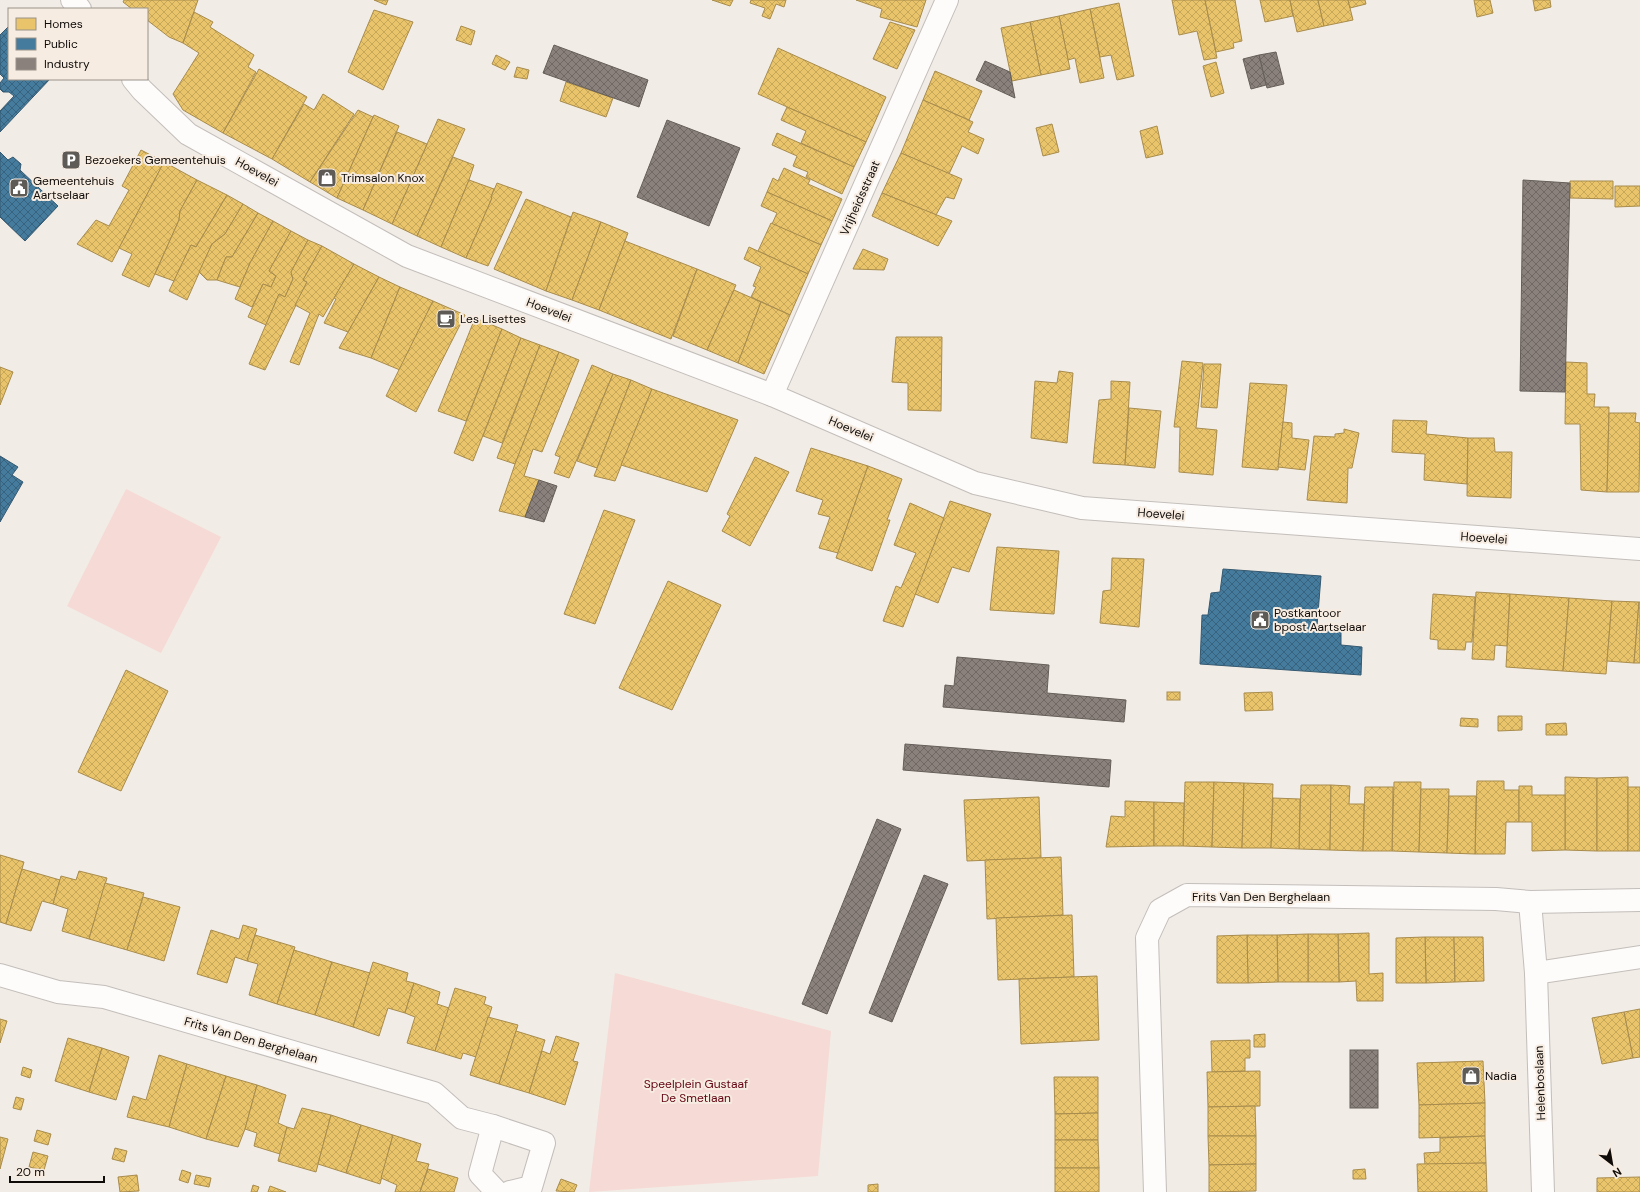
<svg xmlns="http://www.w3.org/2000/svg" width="1640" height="1192" viewBox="0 0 1640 1192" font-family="'DM Sans',sans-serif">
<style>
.park{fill:#f6dad6}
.homes{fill:url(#homes-cross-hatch);stroke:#a88c4d}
.public{fill:url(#public-cross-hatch);stroke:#355970}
.industry{fill:url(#industry-cross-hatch);stroke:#655e59}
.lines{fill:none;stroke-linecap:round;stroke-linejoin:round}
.minor-casing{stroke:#c3beba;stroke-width:24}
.tertiary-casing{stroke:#c3beba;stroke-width:24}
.minor{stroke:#fdfcfb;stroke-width:22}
.tertiary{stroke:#fdfcfb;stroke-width:22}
.labels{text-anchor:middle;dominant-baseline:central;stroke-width:4;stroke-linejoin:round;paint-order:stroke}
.poi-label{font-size:12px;fill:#0f0b08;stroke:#f7ece1;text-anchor:start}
.street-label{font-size:12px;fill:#0f0b08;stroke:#f7ece1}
.park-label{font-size:12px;fill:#630412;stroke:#f7ece1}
</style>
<defs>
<pattern id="homes-cross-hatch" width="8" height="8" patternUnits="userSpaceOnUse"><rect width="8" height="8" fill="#e9c46a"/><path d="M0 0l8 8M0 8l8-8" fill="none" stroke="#c7a75a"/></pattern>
<pattern id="public-cross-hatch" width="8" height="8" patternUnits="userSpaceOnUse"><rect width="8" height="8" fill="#457b9d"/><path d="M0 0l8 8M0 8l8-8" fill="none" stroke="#38637e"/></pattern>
<pattern id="industry-cross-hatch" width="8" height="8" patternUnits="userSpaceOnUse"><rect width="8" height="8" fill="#8a817c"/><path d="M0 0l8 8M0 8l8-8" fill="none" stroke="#6f6864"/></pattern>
</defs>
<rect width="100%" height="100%" fill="#f2ece6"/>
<g class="park">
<path d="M126,489L221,537L161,653L67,606Z"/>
<path d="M615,973L831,1031L818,1176L589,1192Z"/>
</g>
<g class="homes">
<path d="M124,0H198L183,43L169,37L147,20V9H132L123,2Z"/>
<path d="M374,0H388L386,5Z"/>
<path d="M712,0H733L730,6Z"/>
<path d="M751,0H786L784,7L776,4L770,19L762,16L765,8L750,3Z"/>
<path d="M856,0H926L917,27L880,17L882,9Z"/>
<path d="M1172,0H1205L1217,58L1204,60L1197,31L1179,35Z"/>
<path d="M1205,0H1235L1242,41L1233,43L1234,48L1216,52Z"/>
<path d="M1260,0H1290L1293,16L1265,22Z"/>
<path d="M1290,0H1318L1324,26L1297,32Z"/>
<path d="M1318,0H1348L1353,20L1324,26Z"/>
<path d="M1348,0H1365L1366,4L1350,8Z"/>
<path d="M1474,0H1490L1493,13L1477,17Z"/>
<path d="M1533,0H1550L1551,7L1535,11Z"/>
<path d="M1119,3L1134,76L1117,80L1111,55L1100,57L1090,9Z"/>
<path d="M1090,9L1104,78L1080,83L1075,58L1068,60L1059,16Z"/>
<path d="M374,10L413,22L383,90L348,72Z"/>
<path d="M194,12L213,22L210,27L254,55L248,67L256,72L223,133L183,110L173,94L199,53L183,43Z"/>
<path d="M1059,16L1070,69L1041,75L1030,22Z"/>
<path d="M890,22L915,30L897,69L873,59Z"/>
<path d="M1030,22L1041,75L1012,81L1001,28Z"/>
<path d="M461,26L475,31L471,45L456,40Z"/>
<path d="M778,48L886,97L866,142L758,94Z"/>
<path d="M496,55L510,62L505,70L492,64Z"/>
<path d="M1216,62L1224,93L1211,97L1203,66Z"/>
<path d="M517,67L529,70L527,79L514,77Z"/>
<path d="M259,69L307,97L272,159L223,133Z"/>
<path d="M935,71L982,91L969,120L923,100Z"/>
<path d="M566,82L613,98L606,117L560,101Z"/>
<path d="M323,94L354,114L310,182L272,159L304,104L314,110Z"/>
<path d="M923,100L973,122L968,132L984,139L978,154L962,146L949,174L901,153Z"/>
<path d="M787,107L866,142L854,167L801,143L806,131L781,120Z"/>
<path d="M358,110L373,117L337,198L310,182Z"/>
<path d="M374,115L399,126L363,210L337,198Z"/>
<path d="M438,119L465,129L417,236L392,224Z"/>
<path d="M1052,124L1059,152L1043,156L1036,128Z"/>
<path d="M1157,126L1163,154L1146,158L1140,131Z"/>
<path d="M397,132L427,144L392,224L363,210Z"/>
<path d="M777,133L854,167L842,194L806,177L808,172L793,166L797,156L772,145Z"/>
<path d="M141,150L164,162L112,262L77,244L96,220L109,226L129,190L122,186Z"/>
<path d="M901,153L962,179L954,199L946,197L936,215L882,193Z"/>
<path d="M453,157L474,165L469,180L441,247L417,236Z"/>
<path d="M164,162L197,180L180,211L179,220L149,287L122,275L132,254L119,248Z"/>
<path d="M784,168L810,180L808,184L842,199L832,221L767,192L773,178L778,181Z"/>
<path d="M197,180L227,195L196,247L191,245L174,281L155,274L179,220L180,211Z"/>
<path d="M469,180L494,189L491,197L492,198L466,258L441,247Z"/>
<path d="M1570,181H1613V199L1570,198Z"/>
<path d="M497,183L522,192L488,266L466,258L492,198L491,197Z"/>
<path d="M1615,186H1640V206L1615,207Z"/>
<path d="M767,192L832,221L821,245L772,224L777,213L761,206Z"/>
<path d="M882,193L952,221L938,246L872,216Z"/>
<path d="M227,195L243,204L225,234L212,244L187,300L169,291L191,245L196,247Z"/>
<path d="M526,199L571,217L546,291L494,269Z"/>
<path d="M243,204L258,213L232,257H226L217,280H207L199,272L212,244L225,234Z"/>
<path d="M573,212L601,222L572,300L546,291Z"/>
<path d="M258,213L273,221L250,263L240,287L217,280L226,257H232Z"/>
<path d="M273,221L291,231L269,271L276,276L271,287L263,284L252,307L235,299L250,263Z"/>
<path d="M601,222L628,233L599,310L572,300Z"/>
<path d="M771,223L821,245L808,274L758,251Z"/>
<path d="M291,231L308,240L291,272L293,279L285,297L279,294L266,325L248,317L263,284L271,287L276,276L269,271Z"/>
<path d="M308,240L322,246L303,280L307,282L265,370L249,364L279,294L285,297L293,279L291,272Z"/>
<path d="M625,241L697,269L671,339L599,310Z"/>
<path d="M322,246L354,264L323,317L319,314L299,365L290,362L310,313L295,305L307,282L303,280Z"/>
<path d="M749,247L808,274L790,315L751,297L756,287L753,286L761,267L744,259Z"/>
<path d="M863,249L888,259L884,270L853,269Z"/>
<path d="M354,264L379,277L348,332L324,323L336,299L334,298Z"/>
<path d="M697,269L736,285L707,350L673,336Z"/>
<path d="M379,277L400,287L371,358L339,348Z"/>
<path d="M400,287L433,301L400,370L371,358Z"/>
<path d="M734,290L761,302L738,363L707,350Z"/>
<path d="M433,301L465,315L416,412L386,396Z"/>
<path d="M761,302L790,315L764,374L738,363Z"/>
<path d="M475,318L502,329L466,421L438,411Z"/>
<path d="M502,329L521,338L473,461L454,453Z"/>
<path d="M896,337H942L941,411L908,410V383L892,382Z"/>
<path d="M521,338L540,345L502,443L483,436Z"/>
<path d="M540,345L559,352L515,464L497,458Z"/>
<path d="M559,352L579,360L542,452L533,449L524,476L539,480L525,517L499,511L515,464Z"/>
<path d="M1182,361L1203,363L1196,428L1217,430L1213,475L1179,472L1180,427H1174Z"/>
<path d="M1566,362L1587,363V394H1595L1594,407H1609L1607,492L1581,490L1580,424H1565Z"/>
<path d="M1204,364H1221L1217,408L1201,407Z"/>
<path d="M592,365L613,374L569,478L554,473L560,457L555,455Z"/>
<path d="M0,367L13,372L0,405Z"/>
<path d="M1059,371L1073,373L1067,443L1031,438L1035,381L1057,383Z"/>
<path d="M613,374L631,380L597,468L577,461Z"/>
<path d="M631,380L652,389L615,481L594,476Z"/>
<path d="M1111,381L1130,382L1125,465L1093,463L1099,400L1111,399Z"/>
<path d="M1250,383L1287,385L1278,470L1242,467Z"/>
<path d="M652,389L738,420L707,492L621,465Z"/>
<path d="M1129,408L1161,411L1155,468L1125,465Z"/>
<path d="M1609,413H1636L1635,422L1640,423L1639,492H1607Z"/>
<path d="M1393,420L1427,421L1426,434L1468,438L1467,484L1424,480L1425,454L1392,452Z"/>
<path d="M1283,422L1292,423V438L1309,440L1305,470L1278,467Z"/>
<path d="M1344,429L1359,433L1352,468H1348L1347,503L1307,500L1314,436L1335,437V434L1344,433Z"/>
<path d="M1468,438H1494L1495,452H1512L1511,498L1467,496Z"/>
<path d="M811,448L868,466L838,553L819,548L830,517L818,514L823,500L796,491Z"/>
<path d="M755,457L789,472L750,546L722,531L730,516L727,514Z"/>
<path d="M868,466L902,479L887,520H890L872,571L836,558Z"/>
<path d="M950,501L991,514L969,572L952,567L938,603L915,594Z"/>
<path d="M910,503L944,518L903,627L883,621L896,586L901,588L916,553L894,545Z"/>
<path d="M604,510L635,520L595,624L564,614Z"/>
<path d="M997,547L1059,551L1054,614L990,610Z"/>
<path d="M1112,558L1144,559L1139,627L1100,623L1103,591L1111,590Z"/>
<path d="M668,581L721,605L672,710L619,688Z"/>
<path d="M1476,592L1510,594L1507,646L1495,645L1494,660L1472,659Z"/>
<path d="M1433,594L1475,597L1472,642H1466L1465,650L1438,649V640L1430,639Z"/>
<path d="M1510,594L1569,598L1563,671L1506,667Z"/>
<path d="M1569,598L1612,601L1606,674L1563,671Z"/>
<path d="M1612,601L1639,602L1634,663L1607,661Z"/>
<path d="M1639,602H1640V663H1634Z"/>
<path d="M126,670L168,691L121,791L78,772Z"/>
<rect x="1167" y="692" width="13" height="8"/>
<path d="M1272,692L1273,710L1245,711L1244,693Z"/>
<path d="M1498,716H1522V730L1498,731Z"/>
<path d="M1461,718L1478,719V727L1460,726Z"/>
<path d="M1566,723L1567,735H1546V724Z"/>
<path d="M1565,777L1597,778V851L1565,850Z"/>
<path d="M1628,777V851H1597V778Z"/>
<path d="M1477,781H1504V790H1519V822H1506L1505,854H1475Z"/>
<path d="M1185,782H1214L1212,847L1183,846Z"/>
<path d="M1214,782L1244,783L1242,848L1212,847Z"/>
<path d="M1394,782H1421L1419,852L1392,851Z"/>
<path d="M1244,783L1273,784L1271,848H1242Z"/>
<path d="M1301,785H1331L1330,850L1299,849Z"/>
<path d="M1331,785L1350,786L1349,804H1364L1363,851L1330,850Z"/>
<path d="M1519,786H1532V795H1565V850L1532,851V822H1519Z"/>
<path d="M1365,787H1393L1392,851H1363Z"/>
<rect x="1628" y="787" width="12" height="64"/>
<path d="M1421,789H1449L1447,853L1419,852Z"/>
<path d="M1449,796H1476L1475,854L1447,853Z"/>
<path d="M1039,797L1041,858L967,861L964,800Z"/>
<path d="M1273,798L1300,799L1299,849L1271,848Z"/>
<path d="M1125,801L1154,802V846L1106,847L1111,816L1125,817Z"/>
<path d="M1154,802L1184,803L1183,846H1154Z"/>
<path d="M0,855L24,862L6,924L0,922Z"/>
<path d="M1061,857L1063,915L987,919L985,860Z"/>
<path d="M22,869L60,880L53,904L42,901L31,931L6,924Z"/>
<path d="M79,871L107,878L89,939L62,931L68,909L53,904L61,876L76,880Z"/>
<path d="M105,883L144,893L127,950L89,939Z"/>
<path d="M143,897L180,907L164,961L127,950Z"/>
<path d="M1072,915L1074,977L998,980L996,918Z"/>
<path d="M243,925L257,929L255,935L247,961L235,957L227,983L197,974L211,930L239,939Z"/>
<path d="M1369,933V974L1383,973V1001H1357L1356,981L1339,982L1338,934Z"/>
<path d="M1308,934H1338L1339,982H1308Z"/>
<path d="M1308,934V982H1278L1277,935Z"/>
<path d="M255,935L295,947L277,1004L249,995L258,964L247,961Z"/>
<path d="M1247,935H1277L1278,982L1248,983Z"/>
<path d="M1247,935L1248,983H1217V936Z"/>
<path d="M1425,937H1454L1455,982L1426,983Z"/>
<path d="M1425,937L1426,983H1396V938Z"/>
<path d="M1454,937H1483L1484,981L1455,982Z"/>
<path d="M294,950L332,962L315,1015L277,1004Z"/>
<path d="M332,962L370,973L353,1027L315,1015Z"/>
<path d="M373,962L408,973L406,981L414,983L405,1013L388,1008L379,1036L353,1027Z"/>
<path d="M1097,976L1099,1040L1021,1044L1019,979Z"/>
<path d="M414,983L440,992L437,1004L449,1008L435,1051L407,1043L415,1017L405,1013Z"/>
<path d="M455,988L486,997L484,1004L492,1007L476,1057L463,1053L461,1059L435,1051Z"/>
<path d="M1640,1009V1057L1633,1058L1624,1012Z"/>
<path d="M1624,1012L1633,1058L1602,1064L1592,1018Z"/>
<path d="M488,1017L518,1025L499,1084L470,1075Z"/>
<path d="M0,1019L7,1021L0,1043Z"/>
<path d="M516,1031L545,1040L529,1093L499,1084Z"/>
<path d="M1265,1034V1047H1254V1035Z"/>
<path d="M556,1036L579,1043L573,1061L578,1062L565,1105L529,1093L542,1051L550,1054Z"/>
<path d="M68,1038L102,1048L89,1092L55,1081Z"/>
<path d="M1250,1040V1058H1245V1071L1212,1072L1211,1041Z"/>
<path d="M102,1048L129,1057L116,1100L89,1092Z"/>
<path d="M159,1055L187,1064L169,1127L127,1117L133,1096L146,1100Z"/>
<path d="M1483,1061L1485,1103L1419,1105L1417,1063Z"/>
<path d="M187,1064L226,1076L206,1139L169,1127Z"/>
<path d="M23,1067L32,1070L30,1078L21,1075Z"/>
<path d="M1260,1071V1106L1208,1107L1207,1072Z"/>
<path d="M226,1076L257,1085L245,1129L238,1147L206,1139Z"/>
<path d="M1054,1077H1098V1113L1055,1114Z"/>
<path d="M257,1085L286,1095L278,1123L287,1127L280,1154L254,1146L257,1133L245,1129Z"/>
<path d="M16,1097L24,1099L21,1110L13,1108Z"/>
<path d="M1485,1103V1136L1419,1138V1105Z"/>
<path d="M1255,1106L1256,1136H1208V1107Z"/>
<path d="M302,1108L331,1115L316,1172L278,1161L287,1127L294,1129Z"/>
<path d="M1098,1113V1140H1055V1114Z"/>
<path d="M331,1115L361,1125L346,1173L318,1164Z"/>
<path d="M361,1125L393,1135L380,1184L346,1173Z"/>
<path d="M37,1130L51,1134L48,1145L34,1141Z"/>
<path d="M393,1135L421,1144L416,1161L429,1164L420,1192H395L397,1185L381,1178Z"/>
<path d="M1208,1136H1256V1164L1209,1165Z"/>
<path d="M1485,1136L1486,1163L1425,1165L1424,1153L1440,1152V1138Z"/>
<path d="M0,1137L8,1139L0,1169Z"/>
<path d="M1055,1140H1098L1099,1168H1055Z"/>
<path d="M115,1148L127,1151L124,1162L112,1159Z"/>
<path d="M33,1152L48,1156L44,1170L29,1167Z"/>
<path d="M1486,1163L1487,1192H1418L1417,1164Z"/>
<path d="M1256,1164V1191L1209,1192V1165Z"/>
<rect x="1055" y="1168" width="44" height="24"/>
<path d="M428,1169L458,1178L454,1192H420Z"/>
<path d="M1365,1169L1366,1179H1353V1170Z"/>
<path d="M182,1170L191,1173L188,1183L179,1180Z"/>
<path d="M137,1175L139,1191L120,1192L118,1177Z"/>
<path d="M196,1175L211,1178L209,1187L194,1184Z"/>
<path d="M1640,1177V1192H1597V1178Z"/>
<path d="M561,1179L577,1185L574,1192L556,1191Z"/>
<path d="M878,1184V1192H868V1185Z"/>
<path d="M253,1185L259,1187L257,1192H251Z"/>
<path d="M270,1186L286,1192H268Z"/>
</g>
<g class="public">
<path d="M9,26V79H50L0,132V111L14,96L9,92H3L0,89V83L4,78L0,74V35Z"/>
<path d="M0,152L8,160L13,157L21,164L20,170L58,206L25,241L0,217Z"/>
<path d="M0,456L18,467L12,475L23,482L0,522Z"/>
<path d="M1223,569L1321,576L1317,626L1341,628V645L1362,647L1361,675L1200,664L1202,615H1208L1211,593L1220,592Z"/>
</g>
<g class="industry">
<path d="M554,45L648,80L639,107L543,73Z"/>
<path d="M1276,52L1284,84L1267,88L1259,55Z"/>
<path d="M1259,55L1266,85L1251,89L1243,59Z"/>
<path d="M985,61L1010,72L1015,98L976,80Z"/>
<path d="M667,120L740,148L709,226L637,197Z"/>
<path d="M1523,180L1570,183L1565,392L1520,391Z"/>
<path d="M539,480L557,486L544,522L525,517Z"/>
<path d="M957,657L1049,665L1047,693L1126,700L1124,722L943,707L945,685L954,686Z"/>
<path d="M905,744L1111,760L1109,787L903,770Z"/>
<path d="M877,819L901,829L827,1014L802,1004Z"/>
<path d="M924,875L948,884L892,1022L869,1013Z"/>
<rect x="1350" y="1050" width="28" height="58"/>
</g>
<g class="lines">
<g class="minor-casing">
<g id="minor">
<path d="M772,395L947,0"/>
<path d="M1530,902L1536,973L1543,1192"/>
<path d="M1536,973L1640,957"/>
<path d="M0,975L58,992L104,997L434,1093L462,1118L493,1126L544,1143L531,1187L510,1192"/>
<path d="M493,1126L480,1174L497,1192"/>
<path d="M1155,1192L1147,938L1160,910L1187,895L1496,899L1530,902L1640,900"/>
</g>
</g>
<g class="tertiary-casing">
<g id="tertiary">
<path d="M72,0L80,9"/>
<path d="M133,79L142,90L188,134L407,256L772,395L975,483L1082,508L1640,549"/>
</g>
</g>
<use href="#minor" class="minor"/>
<use href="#tertiary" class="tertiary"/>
</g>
<defs>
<g id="parking-square" transform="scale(1)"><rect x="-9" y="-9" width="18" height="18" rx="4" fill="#5e5a56" stroke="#f7ece1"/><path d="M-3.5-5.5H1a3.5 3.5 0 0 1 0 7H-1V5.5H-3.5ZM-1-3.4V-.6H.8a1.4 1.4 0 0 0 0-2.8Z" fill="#fff"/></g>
<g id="shop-square" transform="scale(1)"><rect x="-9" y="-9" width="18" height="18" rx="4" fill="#5e5a56" stroke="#f7ece1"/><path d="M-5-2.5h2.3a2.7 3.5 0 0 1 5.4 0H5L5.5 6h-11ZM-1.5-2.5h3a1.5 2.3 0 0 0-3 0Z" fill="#fff"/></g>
<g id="civic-square" transform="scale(1)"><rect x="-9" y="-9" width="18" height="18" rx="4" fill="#5e5a56" stroke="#f7ece1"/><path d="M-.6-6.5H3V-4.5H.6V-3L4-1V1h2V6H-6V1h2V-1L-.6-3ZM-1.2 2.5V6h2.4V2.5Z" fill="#fff"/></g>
<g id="cafe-square" transform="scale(1)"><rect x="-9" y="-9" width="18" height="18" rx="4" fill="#5e5a56" stroke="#f7ece1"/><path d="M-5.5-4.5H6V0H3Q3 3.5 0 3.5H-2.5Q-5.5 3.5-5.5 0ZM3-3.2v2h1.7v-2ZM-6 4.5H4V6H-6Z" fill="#fff"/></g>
</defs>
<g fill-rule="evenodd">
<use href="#parking-square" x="71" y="160"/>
<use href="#shop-square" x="327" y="178"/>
<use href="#civic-square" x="19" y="188"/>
<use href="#cafe-square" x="446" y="319"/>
<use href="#civic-square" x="1260" y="620"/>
<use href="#shop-square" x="1471" y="1076"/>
</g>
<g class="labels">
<g class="poi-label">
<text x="85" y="160">Bezoekers Gemeentehuis</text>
<text x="341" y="178">Trimsalon Knox</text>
<text x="33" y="181">Gemeentehuis<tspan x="33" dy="14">Aartselaar</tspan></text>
<text x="460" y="319">Les Lisettes</text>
<text x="1274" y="613">Postkantoor<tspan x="1274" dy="14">bpost Aartselaar</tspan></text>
<text x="1485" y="1076">Nadia</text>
</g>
<g class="street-label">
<text transform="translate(257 172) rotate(29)">Hoevelei</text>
<text transform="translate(860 198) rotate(-66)">Vrijheidsstraat</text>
<text transform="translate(549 310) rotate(21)">Hoevelei</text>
<text transform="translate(851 429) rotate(23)">Hoevelei</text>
<text transform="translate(1161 514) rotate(4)">Hoevelei</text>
<text transform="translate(1484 538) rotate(4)">Hoevelei</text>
<text x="1261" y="897">Frits Van Den Berghelaan</text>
<text transform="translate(251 1040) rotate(16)">Frits Van Den Berghelaan</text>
<text transform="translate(1540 1083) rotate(-92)">Helenboslaan</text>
</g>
<g class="park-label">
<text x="696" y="1084">Speelplein Gustaaf<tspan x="696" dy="14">De Smetlaan</tspan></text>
</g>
</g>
<rect x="8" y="8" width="140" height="72" fill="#f7ece1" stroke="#9a928a"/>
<rect x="16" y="18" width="20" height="12" fill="#e9c46a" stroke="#9a928a"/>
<text x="44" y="28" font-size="12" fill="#0f0b08">Homes</text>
<rect x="16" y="38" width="20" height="12" fill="#457b9d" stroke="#9a928a"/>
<text x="44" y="48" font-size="12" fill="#0f0b08">Public</text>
<rect x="16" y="58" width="20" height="12" fill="#8a817c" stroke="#9a928a"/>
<text x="44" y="68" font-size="12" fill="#0f0b08">Industry</text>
<g transform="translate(1612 1164) rotate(149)" stroke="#f7ece1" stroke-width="3" paint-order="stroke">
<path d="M0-3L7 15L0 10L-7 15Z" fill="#0f0b08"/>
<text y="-6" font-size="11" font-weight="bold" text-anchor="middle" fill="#0f0b08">N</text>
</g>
<path d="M10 1176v6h94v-6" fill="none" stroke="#0f0b08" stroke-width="2"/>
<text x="16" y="1176" font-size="12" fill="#0f0b08" stroke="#f7ece1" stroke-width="3" paint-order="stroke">20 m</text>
</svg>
